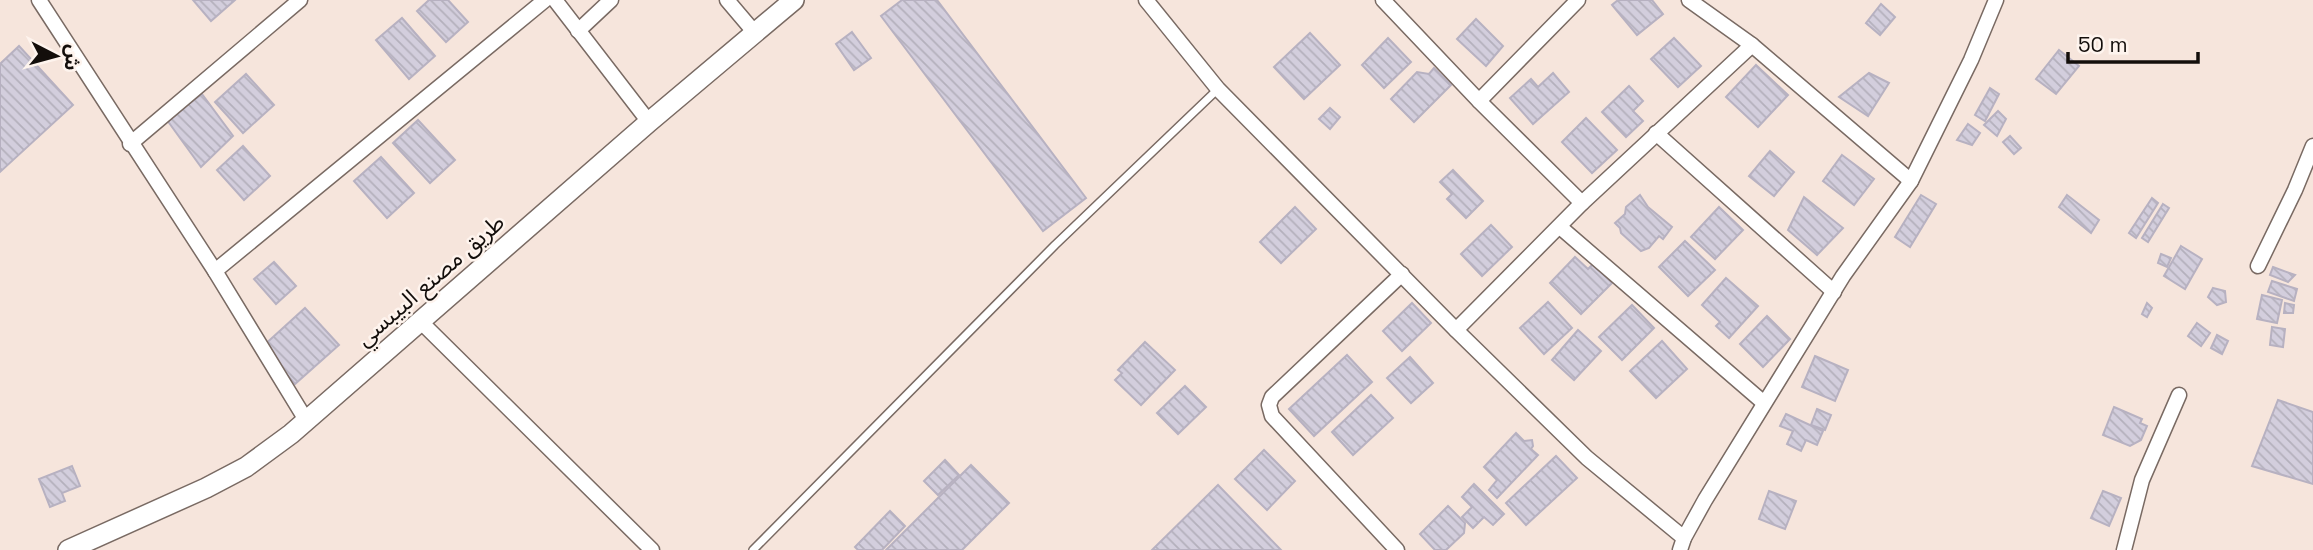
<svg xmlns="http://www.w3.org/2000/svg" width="2313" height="550" viewBox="0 0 2313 550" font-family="'Space Grotesk','Noto Sans Arabic',sans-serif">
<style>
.building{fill:url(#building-back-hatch);stroke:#b7b1c1;stroke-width:2}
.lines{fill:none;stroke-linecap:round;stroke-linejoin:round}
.lane-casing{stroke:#796a63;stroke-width:10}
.street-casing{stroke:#796a63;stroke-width:17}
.secondary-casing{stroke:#796a63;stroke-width:22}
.lane{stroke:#fff;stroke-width:7}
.street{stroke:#fff;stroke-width:14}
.secondary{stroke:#fff;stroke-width:19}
.labels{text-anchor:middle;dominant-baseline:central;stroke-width:5;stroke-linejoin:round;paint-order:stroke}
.street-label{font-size:23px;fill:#130e0b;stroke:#fef4ee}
</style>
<defs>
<pattern id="building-back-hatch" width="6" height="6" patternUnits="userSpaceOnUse" patternTransform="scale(1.75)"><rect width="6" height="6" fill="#d3cedd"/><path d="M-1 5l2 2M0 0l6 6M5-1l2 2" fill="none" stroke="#b4b0bc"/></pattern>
</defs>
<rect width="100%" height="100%" fill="#f6e5dc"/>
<g class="building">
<path d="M193,0H235L211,21Z"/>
<path d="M429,0H448L468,22L446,42L417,11Z"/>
<path d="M902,0H937L1086,198L1043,231L881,16Z"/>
<path d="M1618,0H1652L1663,14L1637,35L1612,5Z"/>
<path d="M1881,4L1895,17L1880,35L1866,23Z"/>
<path d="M402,18L435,56L409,79L376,40Z"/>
<path d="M1476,19L1503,46L1486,66L1457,39Z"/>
<path d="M852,32L871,58L854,70L836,44Z"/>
<path d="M1310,33L1340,65L1304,99L1274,67Z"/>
<path d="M1388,38L1411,62L1384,88L1362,65Z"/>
<path d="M1674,38L1701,66L1678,87L1651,59Z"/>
<path d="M19,46L73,105L0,172V64Z"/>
<path d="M2059,50L2079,66L2056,94L2036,79Z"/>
<path d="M1756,65L1788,95L1758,127L1726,97Z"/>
<path d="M1434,68L1451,85L1414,122L1391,99L1417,72L1429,74Z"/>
<path d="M1553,73L1569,92L1533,124L1510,98L1531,79L1538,87Z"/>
<path d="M1869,73L1889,83L1868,116L1839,97Z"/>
<path d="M246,74L274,105L243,133L215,102Z"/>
<path d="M1629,86L1643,101L1633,111L1643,121L1626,137L1602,112Z"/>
<path d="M1990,88L1999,94L1985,121L1975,115Z"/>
<path d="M202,94L233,136L201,167L167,120Z"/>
<path d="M1330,108L1340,117L1330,129L1319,119Z"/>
<path d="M1998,111L2006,119L1997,136L1984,125Z"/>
<path d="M1586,118L1617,150L1592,173L1562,142Z"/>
<path d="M418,120L455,160L430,183L393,143Z"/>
<path d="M1968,124L1980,133L1972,145L1957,140Z"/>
<path d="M2010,136L2021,148L2014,154L2003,142Z"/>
<path d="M243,146L270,176L244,200L217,170Z"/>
<path d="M1770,151L1794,172L1774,196L1749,176Z"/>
<path d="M1842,155L1874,179L1854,205L1823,181Z"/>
<path d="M381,157L414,193L387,218L354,181Z"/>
<path d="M1453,170L1483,201L1466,218L1447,199L1452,194L1440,182Z"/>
<path d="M1640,195L1648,207L1672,227L1663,239L1659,236L1649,248L1641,251L1621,233L1620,228L1615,223L1625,214L1626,207Z"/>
<path d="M1921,195L1936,204L1910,247L1895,237Z"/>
<path d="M2067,195L2099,220L2091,233L2059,207Z"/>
<path d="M1804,197L1843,228L1817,255L1788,230Z"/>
<path d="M2152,198L2158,203L2136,238L2129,233Z"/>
<path d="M2163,204L2169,208L2148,242L2142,238Z"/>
<path d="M1295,207L1316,229L1281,263L1260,242Z"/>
<path d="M1719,207L1743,230L1715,259L1691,237Z"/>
<path d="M1491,225L1512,247L1482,276L1461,254Z"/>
<path d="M1685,241L1715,270L1688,296L1659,267Z"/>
<path d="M2181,246L2202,259L2185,289L2164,276Z"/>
<path d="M2161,254L2171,258L2167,267L2158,263Z"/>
<path d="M1575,257L1588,269L1593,264L1612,283L1581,314L1550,283Z"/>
<path d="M274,262L296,286L276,304L254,279Z"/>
<path d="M2273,267L2295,275L2288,282L2270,275Z"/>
<path d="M1726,278L1758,306L1729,338L1716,326L1720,322L1702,305Z"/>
<path d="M2272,281L2297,289L2294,301L2268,292Z"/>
<path d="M2213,288L2225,291L2226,302L2217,305L2208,297Z"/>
<path d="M2262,295L2282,300L2277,323L2257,319Z"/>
<path d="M1548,302L1572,328L1544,354L1520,328Z"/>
<path d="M1412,303L1431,323L1402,351L1383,331Z"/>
<path d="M2147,303L2152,308L2147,317L2142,314Z"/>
<path d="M2285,303L2294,305L2293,313H2284Z"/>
<path d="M1632,305L1654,328L1622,360L1599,337Z"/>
<path d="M305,308L339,345L295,384L262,347Z"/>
<path d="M1767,316L1790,339L1763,367L1740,344Z"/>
<path d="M2197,323L2210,333L2201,346L2188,336Z"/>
<path d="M2272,327L2285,329L2283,347L2270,345Z"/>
<path d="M1578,330L1601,351L1574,380L1552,360Z"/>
<path d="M2217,335L2228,341L2222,354L2211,348Z"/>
<path d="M1662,341L1687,369L1656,398L1630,371Z"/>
<path d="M1145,342L1175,370L1141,405L1115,380L1122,373L1118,370Z"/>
<path d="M1347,355L1372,382L1314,436L1289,409Z"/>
<path d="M1815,356L1848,370L1835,401L1802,387Z"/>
<path d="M1410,357L1433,383L1411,403L1387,378Z"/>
<path d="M1185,386L1206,407L1178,434L1157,413Z"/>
<path d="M1371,395L1393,418L1353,455L1332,432Z"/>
<path d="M2278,400L2313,412V484L2252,466Z"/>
<path d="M2114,407L2142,419L2140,423L2147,426L2141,440L2130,446L2103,435Z"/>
<path d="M1817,409L1831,415L1825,430L1811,425Z"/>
<path d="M1786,414L1823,431L1817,445L1806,440L1801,451L1787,444L1793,431L1780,426Z"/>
<path d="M1516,433L1524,441L1532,440L1533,446L1531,449L1538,455L1497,498L1489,490L1497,480L1484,467Z"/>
<path d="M1264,450L1295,481L1267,510L1235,479Z"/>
<path d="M1556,456L1577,478L1526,525L1506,503Z"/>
<path d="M945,460L959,475L938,495L924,481Z"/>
<path d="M971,465L1009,503L962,550H886Z"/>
<path d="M72,466L80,486L62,493L65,501L50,507L39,479Z"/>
<path d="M1474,484L1504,514L1493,525L1484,517L1473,528L1462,517L1472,507L1462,497Z"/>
<path d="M1218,485L1281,550H1152Z"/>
<path d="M1769,491L1796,501L1785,529L1759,519Z"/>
<path d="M2103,491L2121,498L2109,526L2091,518Z"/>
<path d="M1448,506L1465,523L1464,533L1446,550H1435L1420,534Z"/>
<path d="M890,511L905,526L882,550H858L855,547Z"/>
</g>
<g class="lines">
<g class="lane-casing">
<path id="lane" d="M753,550L1055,245L1218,89"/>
</g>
<g class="street-casing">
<g id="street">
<path d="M39,0L215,271L306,420"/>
<path d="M555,0L649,122"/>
<path d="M727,0L755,33"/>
<path d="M1146,0L1218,89L1456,330L1587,458L1684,538"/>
<path d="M1383,0L1479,101L1582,203"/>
<path d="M1689,0L1752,45L1911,181"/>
<path d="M578,31L611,0"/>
<path d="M1479,101L1578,0"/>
<path d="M1656,133L1834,292"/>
<path d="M130,144L300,0"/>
<path d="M1560,227L1764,403"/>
<path d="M2258,266L2295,190L2313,146"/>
<path d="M215,271L545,0"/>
<path d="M420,321L652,550"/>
<path d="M1456,330L1582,203L1752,45"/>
<path d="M1397,550L1272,416L1269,405L1272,397L1402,274"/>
<path d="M1680,550L1684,538L1705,500L1843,276L1911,181L1971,60L1996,0"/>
<path d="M2124,550L2142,480L2179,395"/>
</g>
</g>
<g class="secondary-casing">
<path id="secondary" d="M68,550L206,488L246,467L291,434L649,122L794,0"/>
</g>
<use href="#lane" class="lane"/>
<use href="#street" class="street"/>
<use href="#secondary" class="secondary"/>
</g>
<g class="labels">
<g class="street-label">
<text transform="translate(430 280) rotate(-41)">طريق مصنع البيبسي</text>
</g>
</g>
<g transform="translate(56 56) rotate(96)" stroke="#fef4ee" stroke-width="5" paint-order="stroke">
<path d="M0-5L12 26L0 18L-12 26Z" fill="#130e0b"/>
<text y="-10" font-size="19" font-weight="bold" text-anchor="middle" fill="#130e0b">ش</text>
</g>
<path d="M2068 52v10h130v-10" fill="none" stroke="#130e0b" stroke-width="3.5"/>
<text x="2078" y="52" font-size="21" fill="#130e0b" stroke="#fef4ee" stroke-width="5" paint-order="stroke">50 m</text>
</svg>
